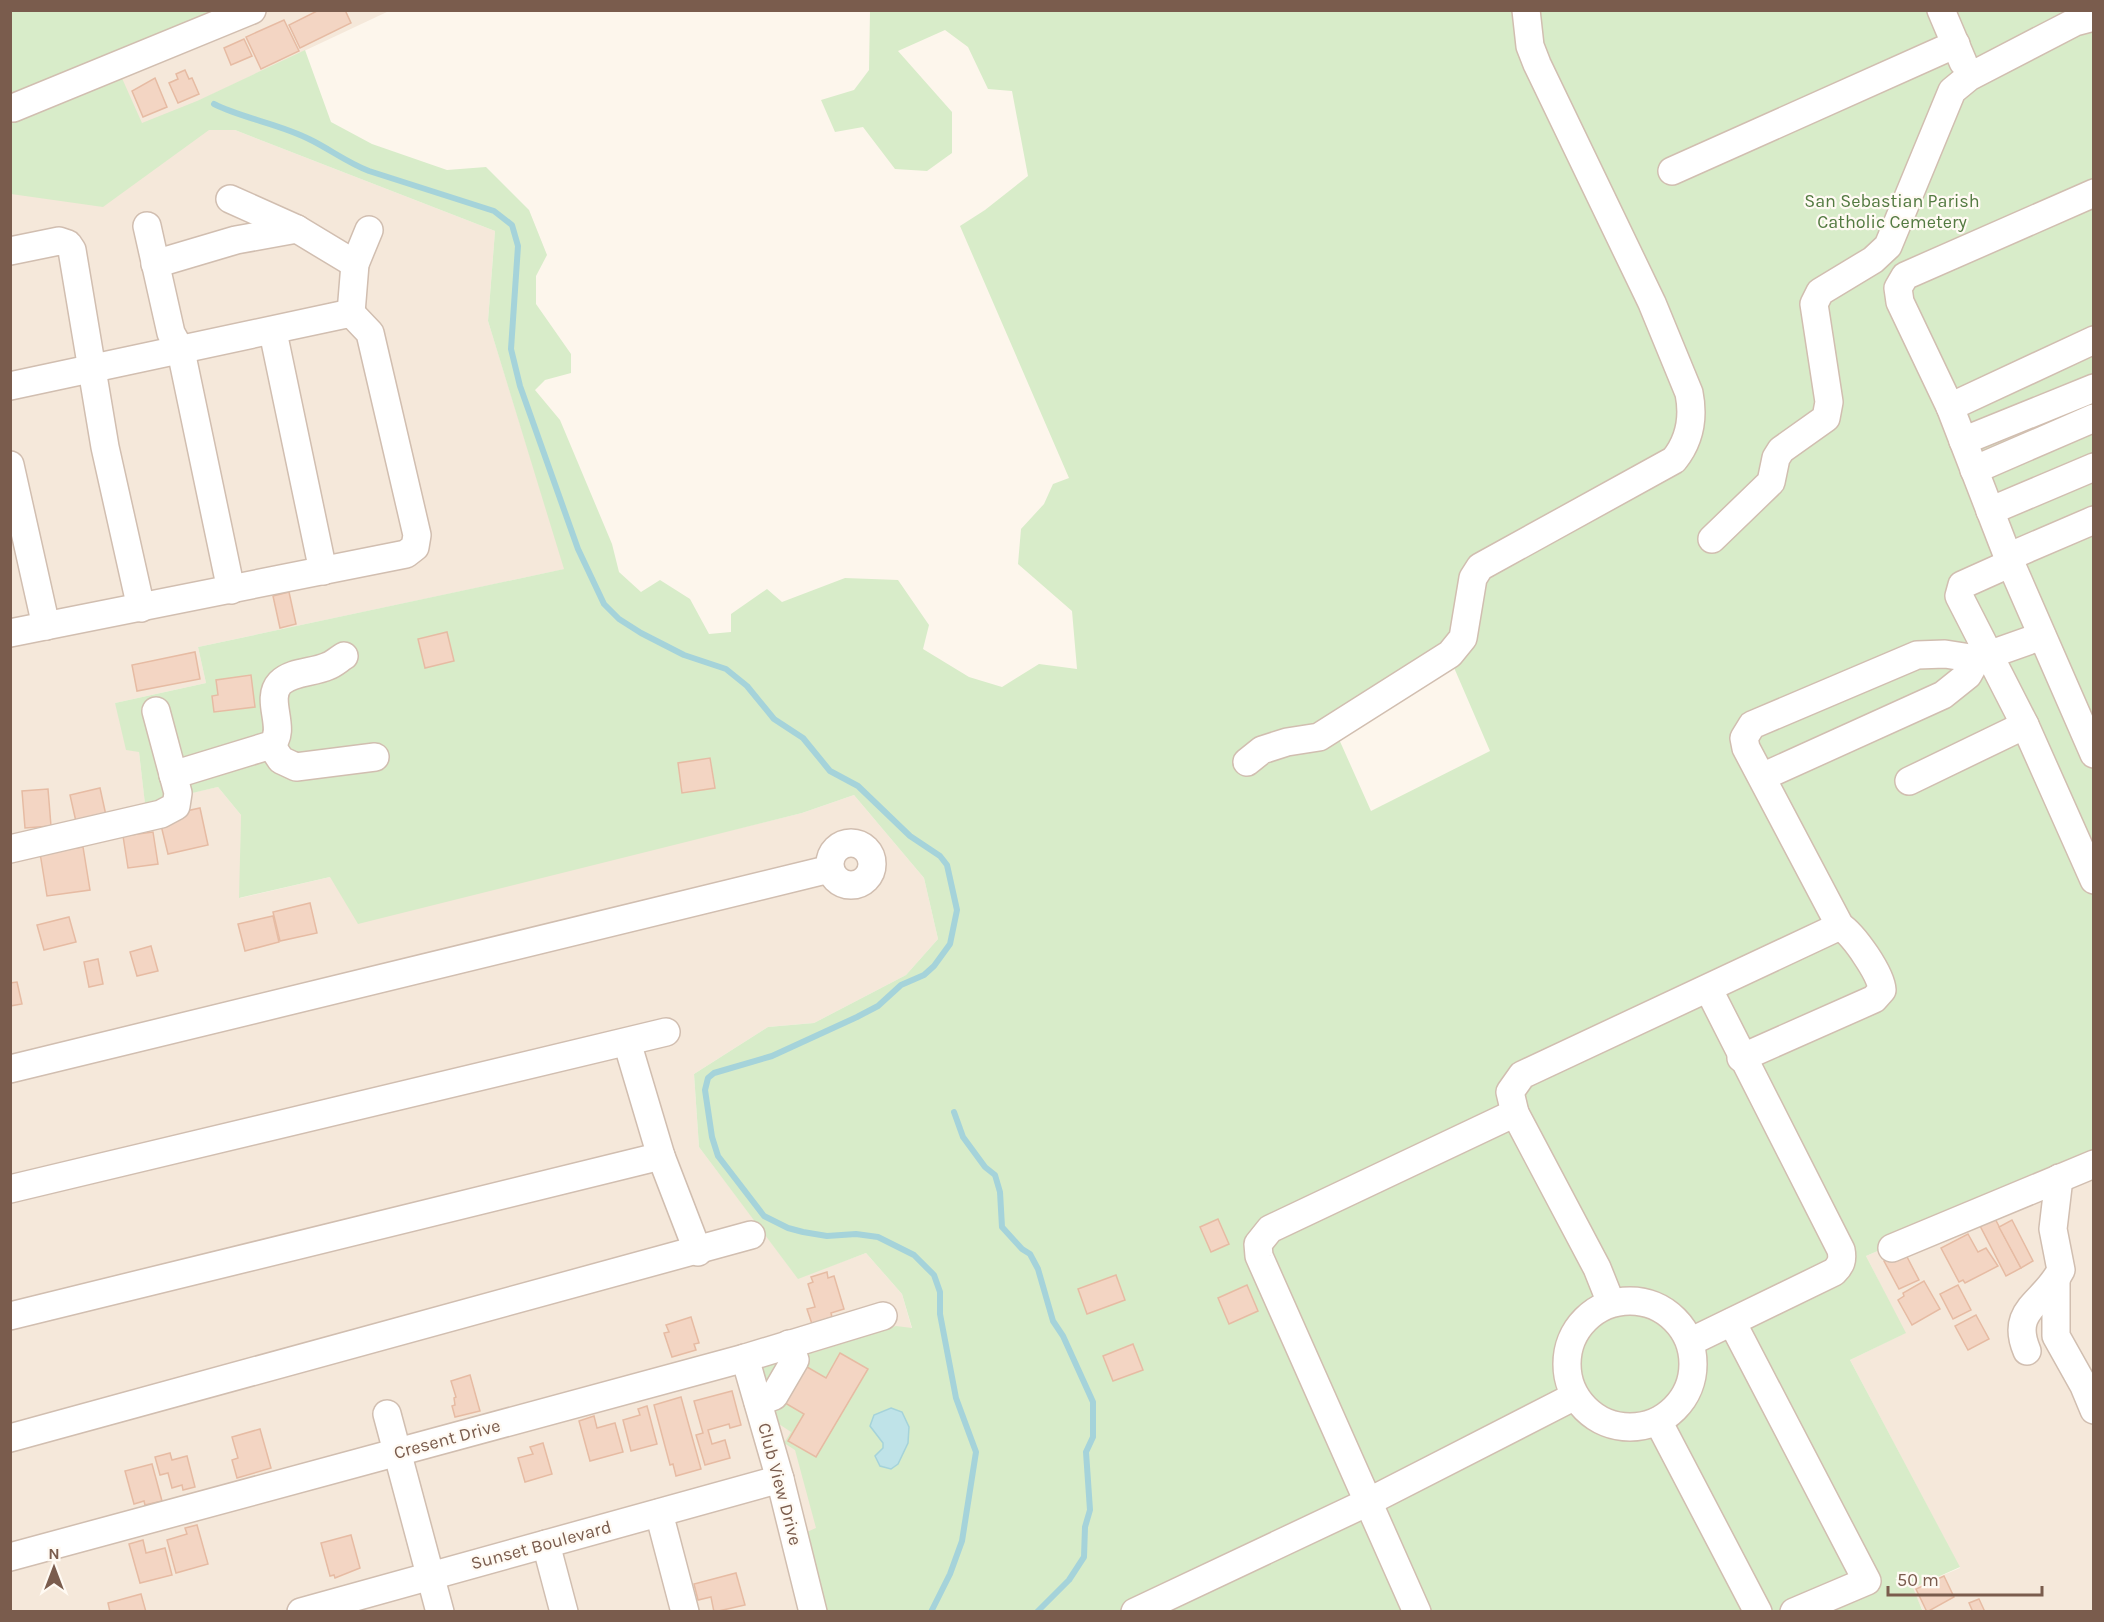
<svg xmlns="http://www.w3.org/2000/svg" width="2104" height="1622" viewBox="0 0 2104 1622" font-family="Karla,sans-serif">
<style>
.residential{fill:#f5e8da}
.green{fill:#d8ecc9;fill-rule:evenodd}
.water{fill:#bfe3e8;stroke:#a5d3da;stroke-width:1.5}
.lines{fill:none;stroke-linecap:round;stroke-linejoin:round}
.stream{stroke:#a5d3da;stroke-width:6}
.building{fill:#f3d5c3;stroke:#e6bba3;stroke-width:1.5}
.minor-casing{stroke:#d1beb0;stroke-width:30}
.minor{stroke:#fff;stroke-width:27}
.labels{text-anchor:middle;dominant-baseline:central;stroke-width:4.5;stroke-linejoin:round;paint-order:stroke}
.park-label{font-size:18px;fill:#537a41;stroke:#fffaf3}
.street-label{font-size:18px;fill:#7a5c4d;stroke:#fffaf3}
</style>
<rect width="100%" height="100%" fill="#fdf6ec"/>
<g class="residential">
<path d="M11,11H389L198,101L209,130H235L495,231L488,321L565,569L198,647L206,683L115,703L139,752L145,803L218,787L241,815L240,898L330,877L624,856L802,813L854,795L924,878L938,939L906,975L814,1023L768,1027L694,1074L699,1147L798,1278L866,1253L902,1294L912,1329L915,1611L11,1612Z"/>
<path d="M2093,1158V1611H1923L1912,1588L1960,1568L1850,1360L1905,1333L1866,1256Z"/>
</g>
<g class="green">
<path d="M10,11H229L11,97Z"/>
<path d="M870,11H2093V1158L1866,1256L1906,1333L1850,1360L1960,1567L1913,1588L1923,1612L824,1611L802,1534L816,1528L795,1450L784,1443L791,1432L770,1418L758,1379L768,1359L805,1350L813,1353L896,1326L912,1328L902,1294L866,1253L798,1279L699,1147L694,1074L768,1027L814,1023L906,975L938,939L924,878L854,795L802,813L358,924L330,877L239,898L241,815L218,787L145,804L139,752L126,750L115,703L206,683L198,647L564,569L488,321L495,231L235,130H209L103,207L11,194L10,121L121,76L142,123L197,101L305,50L331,122L372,144L447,170L486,167L529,210L547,255L536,276V304L571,354V373L545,380L535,390L560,420L612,544L619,572L641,592L660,580L690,599L709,634L731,632V614L767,589L782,602L845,578L898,580L929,625L923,649L969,677L1002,687L1039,664L1077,669L1072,611L1018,564L1021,529L1044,504L1053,484L1069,478L960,226L985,210L1028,176L1012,91L988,89L968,47L945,30L898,51L952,112V153L927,171L895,169L863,127L835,132L821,100L854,90L869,70ZM1452,663L1490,751L1371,811L1330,719ZM1247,1285L1258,1311L1229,1323L1218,1298Z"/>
</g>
<path class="water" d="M891,1408L902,1412L909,1427L908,1443L898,1464L891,1469L880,1466L875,1456L883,1448V1443L870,1426L874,1415Z"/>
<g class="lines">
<g class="stream">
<path d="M214,104C244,119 281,124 311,140C331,150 348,163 369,171L494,211L512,225L518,246L511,349L520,386L578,549L604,604L619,619L641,633L684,655L726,669L747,686L774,719L803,738L830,771L858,786L910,836L940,856L947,865L957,910L950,944L934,966L924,975L901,985L878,1006L857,1017L772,1056L714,1073L708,1078L705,1090L712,1137L718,1156L764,1216L788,1228L803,1232L827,1236L856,1234L878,1237L914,1255L934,1275L940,1292V1314L956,1398L976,1452L962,1541L950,1574L931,1612"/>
<path d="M954,1112L963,1137L985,1167L995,1175L1000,1192L1002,1227L1022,1249L1030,1254L1038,1269L1053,1321L1063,1336L1093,1402V1437L1086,1452L1090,1510L1085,1527L1084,1557L1069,1580L1037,1612"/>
</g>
</g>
<g class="building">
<path d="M319,10H345L351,23L300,48L289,25Z"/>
<path d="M284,20L299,51L261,69L246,37Z"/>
<path d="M244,39L252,56L231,65L224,48Z"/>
<path d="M185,70L189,79L192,78L199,94L178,103L169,83L178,79L176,74Z"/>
<path d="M155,78L167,107L143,117L132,91Z"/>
<path d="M289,592L296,624L280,628L273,596Z"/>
<path d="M447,632L454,661L425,668L418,639Z"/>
<path d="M195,652L200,679L137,691L132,665Z"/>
<path d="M251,675L255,707L214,712L212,696L218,695L216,680Z"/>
<path d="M710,758L715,788L682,793L678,763Z"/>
<path d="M100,788L107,820L77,826L70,795Z"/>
<path d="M48,789L51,826L25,828L22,791Z"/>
<path d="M200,808L208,845L168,854L159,817Z"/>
<path d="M153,832L158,864L128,868L123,836Z"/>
<path d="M83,847L90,890L47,896L40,853Z"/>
<path d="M310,903L317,933L280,941L273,912Z"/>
<path d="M273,916L279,942L245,951L238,924Z"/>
<path d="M69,917L76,942L44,950L37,925Z"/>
<path d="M151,946L158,971L137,976L130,952Z"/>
<path d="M98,959L103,984L89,987L84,962Z"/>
<path d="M17,982L22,1004L10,1006V983Z"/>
<path d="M1992,1213L2021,1268L2006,1276L1977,1220Z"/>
<path d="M1218,1219L1229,1244L1211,1252L1200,1227Z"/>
<path d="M2012,1220L2033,1261L2021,1268L1999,1227Z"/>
<path d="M1968,1234L1978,1252L1986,1248L1998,1266L1965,1283L1963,1280L1959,1282L1941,1248Z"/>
<path d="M1904,1251L1919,1280L1899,1289L1884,1261Z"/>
<path d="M827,1272L828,1278L834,1276L844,1309L831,1313L832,1317L812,1324L807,1309L815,1307L808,1284L813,1282L811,1277Z"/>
<path d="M1116,1275L1125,1300L1087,1314L1078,1289Z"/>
<path d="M1924,1281L1940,1309L1912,1325L1898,1300L1904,1296L1903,1293Z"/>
<path d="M1247,1285L1258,1311L1229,1324L1218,1298Z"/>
<path d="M1958,1285L1971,1310L1953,1319L1940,1294Z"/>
<path d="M1976,1315L1989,1339L1968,1350L1955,1326Z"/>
<path d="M691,1317L699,1343L694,1344L696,1350L672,1357L664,1333L669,1332L666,1325Z"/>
<path d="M1133,1344L1143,1370L1113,1381L1103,1356Z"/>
<path d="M840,1353L868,1369L816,1457L788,1441L804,1414L780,1400L802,1364L826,1378Z"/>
<path d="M470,1375L480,1411L455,1417L452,1406L455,1405L454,1398L456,1397L451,1381Z"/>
<path d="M732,1391L741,1425L730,1428L729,1424L708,1430L712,1444L725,1440L730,1458L705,1465L696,1435L703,1433L694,1401Z"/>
<path d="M681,1397L701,1469L676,1476L673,1464L670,1465L654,1405Z"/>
<path d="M647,1406L657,1444L631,1451L623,1420L640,1415L638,1409Z"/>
<path d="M594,1416L597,1428L615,1423L623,1452L590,1461L579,1421Z"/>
<path d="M260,1429L271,1468L237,1478L232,1460L238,1458L232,1437Z"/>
<path d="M543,1443L552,1474L525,1482L518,1458L533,1454L530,1447Z"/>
<path d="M170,1453L172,1460L187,1456L195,1487L183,1490L182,1485L172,1488L168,1473L160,1475L155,1457Z"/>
<path d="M152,1464L162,1501L145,1505L144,1501L134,1504L125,1471Z"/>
<path d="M197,1525L208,1564L176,1573L167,1540L187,1534L185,1528Z"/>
<path d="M351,1535L360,1568L335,1578L334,1575L330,1576L321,1543Z"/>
<path d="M143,1540L146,1553L165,1548L172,1575L140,1583L129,1544Z"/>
<path d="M736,1573L745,1605L714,1612L711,1597L698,1600L694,1584Z"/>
<path d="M1944,1576L1954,1597L1927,1612L1916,1589Z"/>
<path d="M141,1594L146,1612H110L108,1603Z"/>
<path d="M1979,1599L1985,1612H1973L1969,1603Z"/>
</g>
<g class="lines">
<g class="minor-casing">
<g id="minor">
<path d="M1941,10L1963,62"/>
<path d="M13,108L252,10"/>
<path d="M1672,171L1956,44"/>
<path d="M2094,193L1905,276L1898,288L1900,302L1950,407L2008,557L2094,754"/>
<path d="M230,199L297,229L355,264"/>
<path d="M147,226L171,333L181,351L231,590"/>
<path d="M10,251L59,241L68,244L72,250L105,447L141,608"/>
<path d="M155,264L236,240L297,229"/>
<path d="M351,313L355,264L369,230"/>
<path d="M273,332L323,571"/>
<path d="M10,386L351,313L370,333L417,535L415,547L406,554L10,633"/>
<path d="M1950,407L2094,340"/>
<path d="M1963,441L2094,388"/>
<path d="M10,465L46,626"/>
<path d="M1974,470L2094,418"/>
<path d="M1990,511L2094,467"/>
<path d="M1712,539L1771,482L1776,458L1781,450L1826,418L1829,402L1814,304L1820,292L1873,260L1888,246L1952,91L1969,77L2075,22L2094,17"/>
<path d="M2008,557L2094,520"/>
<path d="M2011,563L1962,585L1959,596L2025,725L2094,880"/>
<path d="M271,745L281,760L296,767L375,757"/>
<path d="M1247,762L1262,750L1287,742L1319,737L1450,654L1463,638L1473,578L1480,567L1674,460C1690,440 1694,418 1689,393L1652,303L1537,64L1530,46L1526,10"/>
<path d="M173,775L271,745C288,730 264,700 280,683C292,671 313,673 328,666C334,664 339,659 344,656"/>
<path d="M1762,777L1943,695L1968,675L1977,659"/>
<path d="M1909,781L2025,725"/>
<circle cx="851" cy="864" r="21"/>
<path d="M10,849L161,814L176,806L178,793L156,711"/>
<path d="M627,1042L661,1156L698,1252"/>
<path d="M1741,1058L1874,999L1882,990C1881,974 1854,935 1840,926L1746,748L1744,738L1752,725L1917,655L1945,654L1977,659L2042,636"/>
<path d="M10,1069L830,869"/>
<path d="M10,1189L666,1032"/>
<path d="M1892,1248L2094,1164"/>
<path d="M2056,1281V1336L2084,1386L2094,1410"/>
<circle cx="1630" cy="1364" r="63"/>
<path d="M1611,1303L1597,1268L1515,1113L1510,1092L1522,1075L1840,926"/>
<path d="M10,1316L661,1156"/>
<path d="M1732,1322L1867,1581L1794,1612"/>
<path d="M1690,1342L1834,1272C1841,1265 1843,1260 1841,1250L1709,990"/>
<path d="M2027,1351C2009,1309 2044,1304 2061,1270L2053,1229L2059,1178"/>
<path d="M745,1358L780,1479L813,1612"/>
<path d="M758,1402L774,1396L795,1360L789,1344"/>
<path d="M387,1414L440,1612"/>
<path d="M1658,1421L1758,1612"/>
<path d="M10,1438L751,1235"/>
<path d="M659,1513L685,1612"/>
<path d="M546,1544L564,1612"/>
<path d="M10,1557L745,1358L883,1316"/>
<path d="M301,1612L780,1479"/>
<path d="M1135,1612L1368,1502L1575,1396"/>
<path d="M1417,1612L1259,1256L1258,1244L1270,1229L1515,1113"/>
</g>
</g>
<use href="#minor" class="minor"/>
</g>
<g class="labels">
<g class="park-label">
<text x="1892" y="201">San Sebastian Parish<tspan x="1892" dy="21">Catholic Cemetery</tspan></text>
</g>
<g class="street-label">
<text transform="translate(447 1439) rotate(-15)">Cresent Drive</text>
<text transform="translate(780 1484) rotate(75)">Club View Drive</text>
<text transform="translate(541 1545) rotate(-15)">Sunset Boulevard</text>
</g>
</g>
<rect width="2104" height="1622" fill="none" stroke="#7a5c4d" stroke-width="24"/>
<g transform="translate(54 1568)" stroke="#fffaf3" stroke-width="4.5" paint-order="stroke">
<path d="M0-4.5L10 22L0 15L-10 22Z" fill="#7a5c4d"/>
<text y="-9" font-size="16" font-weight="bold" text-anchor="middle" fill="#7a5c4d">N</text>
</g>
<path d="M1888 1586v9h154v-9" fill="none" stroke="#7a5c4d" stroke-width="3"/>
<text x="1897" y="1586" font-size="18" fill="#7a5c4d" stroke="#fffaf3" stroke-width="4.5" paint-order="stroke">50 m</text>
</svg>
